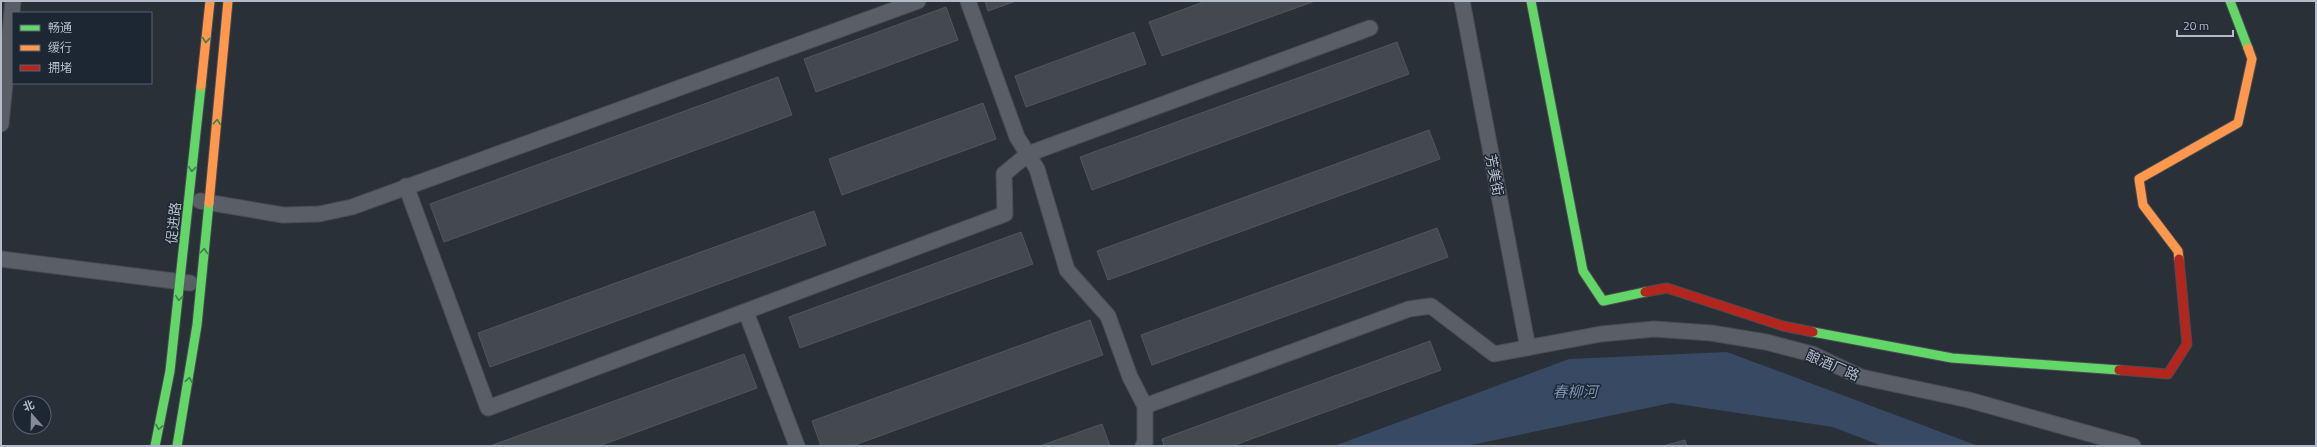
<svg xmlns="http://www.w3.org/2000/svg" width="2317" height="447" viewBox="0 0 2317 447" font-family="'Titillium Web','Noto Sans SC',sans-serif">
<style>
.water{fill:#384963}
.building{fill:#444950;stroke:#52575f}
.lines{fill:none;stroke-linecap:round;stroke-linejoin:round}
.street-casing{stroke:#484c53;stroke-width:17}
.fast-casing{stroke:#484c53;stroke-width:11}
.slow-casing{stroke:#484c53;stroke-width:11}
.jam-casing{stroke:#484c53;stroke-width:11}
.street{stroke:#5a5e66;stroke-width:15}
.fast{stroke:#63d668;stroke-width:9}
.slow{stroke:#ff974d;stroke-width:9}
.jam{stroke:#b3261e;stroke-width:9}
.oneway{stroke:#407e4e}
.labels{text-anchor:middle;dominant-baseline:central;stroke-width:3;stroke-linejoin:round;paint-order:stroke}
.street-label{font-size:14px;fill:#b4bcc9;stroke:#1d2633}
.water-label{font-size:15px;font-style:italic;fill:#7c92b1;stroke:#1d2633}
</style>
<rect width="100%" height="100%" fill="#2a3038"/>
<path class="water" d="M1727,352L1978,446H1882L1833,427L1671,403L1466,446H1334L1569,359Z"/>
<g class="building">
<path d="M985,1H1016L988,11Z"/>
<path d="M1206,1H1315L1162,56L1149,22Z"/>
<path d="M946,7L958,40L816,92L804,59Z"/>
<path d="M1134,32L1146,64L1026,107L1015,76Z"/>
<path d="M1397,42L1409,74L1092,190L1080,157Z"/>
<path d="M778,77L792,115L444,242L430,204Z"/>
<path d="M983,103L996,139L842,195L829,159Z"/>
<path d="M1429,130L1440,159L1108,280L1097,251Z"/>
<path d="M814,211L826,245L490,367L478,333Z"/>
<path d="M1437,228L1448,257L1152,365L1141,335Z"/>
<path d="M1021,232L1033,264L800,348L789,317Z"/>
<path d="M1090,320L1103,355L852,446H821L812,421Z"/>
<path d="M1430,341L1441,370L1232,446H1164L1162,439Z"/>
<path d="M744,354L757,388L599,446H490Z"/>
<path d="M1102,424L1110,446H1040Z"/>
<path d="M1685,440L1687,446H1663Z"/>
</g>
<g class="lines">
<g class="street-casing">
<g id="street">
<path d="M968,1L1017,137L1037,169L1067,270L1108,316L1130,377L1145,406V442L1143,446"/>
<path d="M1462,1L1528,348"/>
<path d="M1,124L13,1"/>
<path d="M406,186L488,408L1005,214L1004,174L1028,154L1370,28"/>
<path d="M200,201L283,215L319,214L352,207L918,1"/>
<path d="M1,259L190,283"/>
<path d="M746,312L797,446"/>
<path d="M1145,406L1409,309L1431,306L1494,354L1601,334L1654,329L1711,333L1766,342L1812,354L1861,377L1969,400L2133,446"/>
</g>
</g>
<g class="fast-casing">
<g id="fast">
<path d="M1531,1L1583,271L1603,301L1645,292"/>
<path d="M2230,1L2248,48"/>
<path d="M1813,332L1952,358L2119,370"/>
<path d="M155,446L170,371L201,86"/>
<path d="M177,446L197,325L209,203"/>
</g>
</g>
<g class="slow-casing">
<g id="slow">
<path d="M201,86L210,1"/>
<path d="M209,203L228,1"/>
<path d="M2179,259L2178,251L2143,205L2139,179L2238,123L2252,59L2248,48"/>
</g>
</g>
<g class="jam-casing">
<g id="jam">
<path d="M1645,292L1667,288L1783,326L1813,332"/>
<path d="M2119,370L2168,374L2187,344L2179,259"/>
</g>
</g>
<use href="#street" class="street"/>
<use href="#fast" class="fast"/>
<use href="#slow" class="slow"/>
<use href="#jam" class="jam"/>
</g>
<defs><path id="oneway-chevron" d="M-2-3.5L2.5 0L-2 3.5" fill="none" stroke-width="1.6" stroke-linecap="round" stroke-linejoin="round"/></defs>
<g class="oneway">
<use href="#oneway-chevron" transform="translate(206 40) rotate(96)"/>
<use href="#oneway-chevron" transform="translate(217 122) rotate(-84)"/>
<use href="#oneway-chevron" transform="translate(192 169) rotate(96)"/>
<use href="#oneway-chevron" transform="translate(204 251) rotate(-85)"/>
<use href="#oneway-chevron" transform="translate(179 298) rotate(96)"/>
<use href="#oneway-chevron" transform="translate(189 380) rotate(-81)"/>
<use href="#oneway-chevron" transform="translate(159 427) rotate(102)"/>
</g>
<g class="labels">
<g class="street-label">
<text transform="translate(1495 175) rotate(79)">芳美街</text>
<text transform="translate(173 223) rotate(-84)">促进路</text>
<text transform="translate(1833 365) rotate(23)">酿酒厂路</text>
</g>
<g class="water-label">
<text x="1575" y="391">春柳河</text>
</g>
</g>
<rect width="2317" height="447" fill="none" stroke="#b4bcc9" stroke-width="4"/>
<rect x="12" y="12" width="140" height="72" fill="#1d2633" stroke="#59626f"/>
<rect x="20" y="25" width="20" height="6" fill="#63d668" stroke="#59626f"/>
<text x="48" y="32" font-size="12" fill="#b4bcc9">畅通</text>
<rect x="20" y="45" width="20" height="6" fill="#ff974d" stroke="#59626f"/>
<text x="48" y="52" font-size="12" fill="#b4bcc9">缓行</text>
<rect x="20" y="65" width="20" height="6" fill="#b3261e" stroke="#59626f"/>
<text x="48" y="72" font-size="12" fill="#b4bcc9">拥堵</text>
<g transform="translate(32 415) rotate(340)"><circle r="19" fill="#1d2633" stroke="#59626f"/>
<path d="M0-3L7 15L0 10L-7 15Z" fill="#848b96"/>
<text y="-6" font-size="11" font-weight="bold" text-anchor="middle" fill="#b4bcc9">北</text>
</g>
<path d="M2177 30v6h56v-6" fill="none" stroke="#b4bcc9" stroke-width="2"/>
<text x="2183" y="30" font-size="12" fill="#b4bcc9" stroke="#1d2633" stroke-width="3" paint-order="stroke">20 m</text>
</svg>
